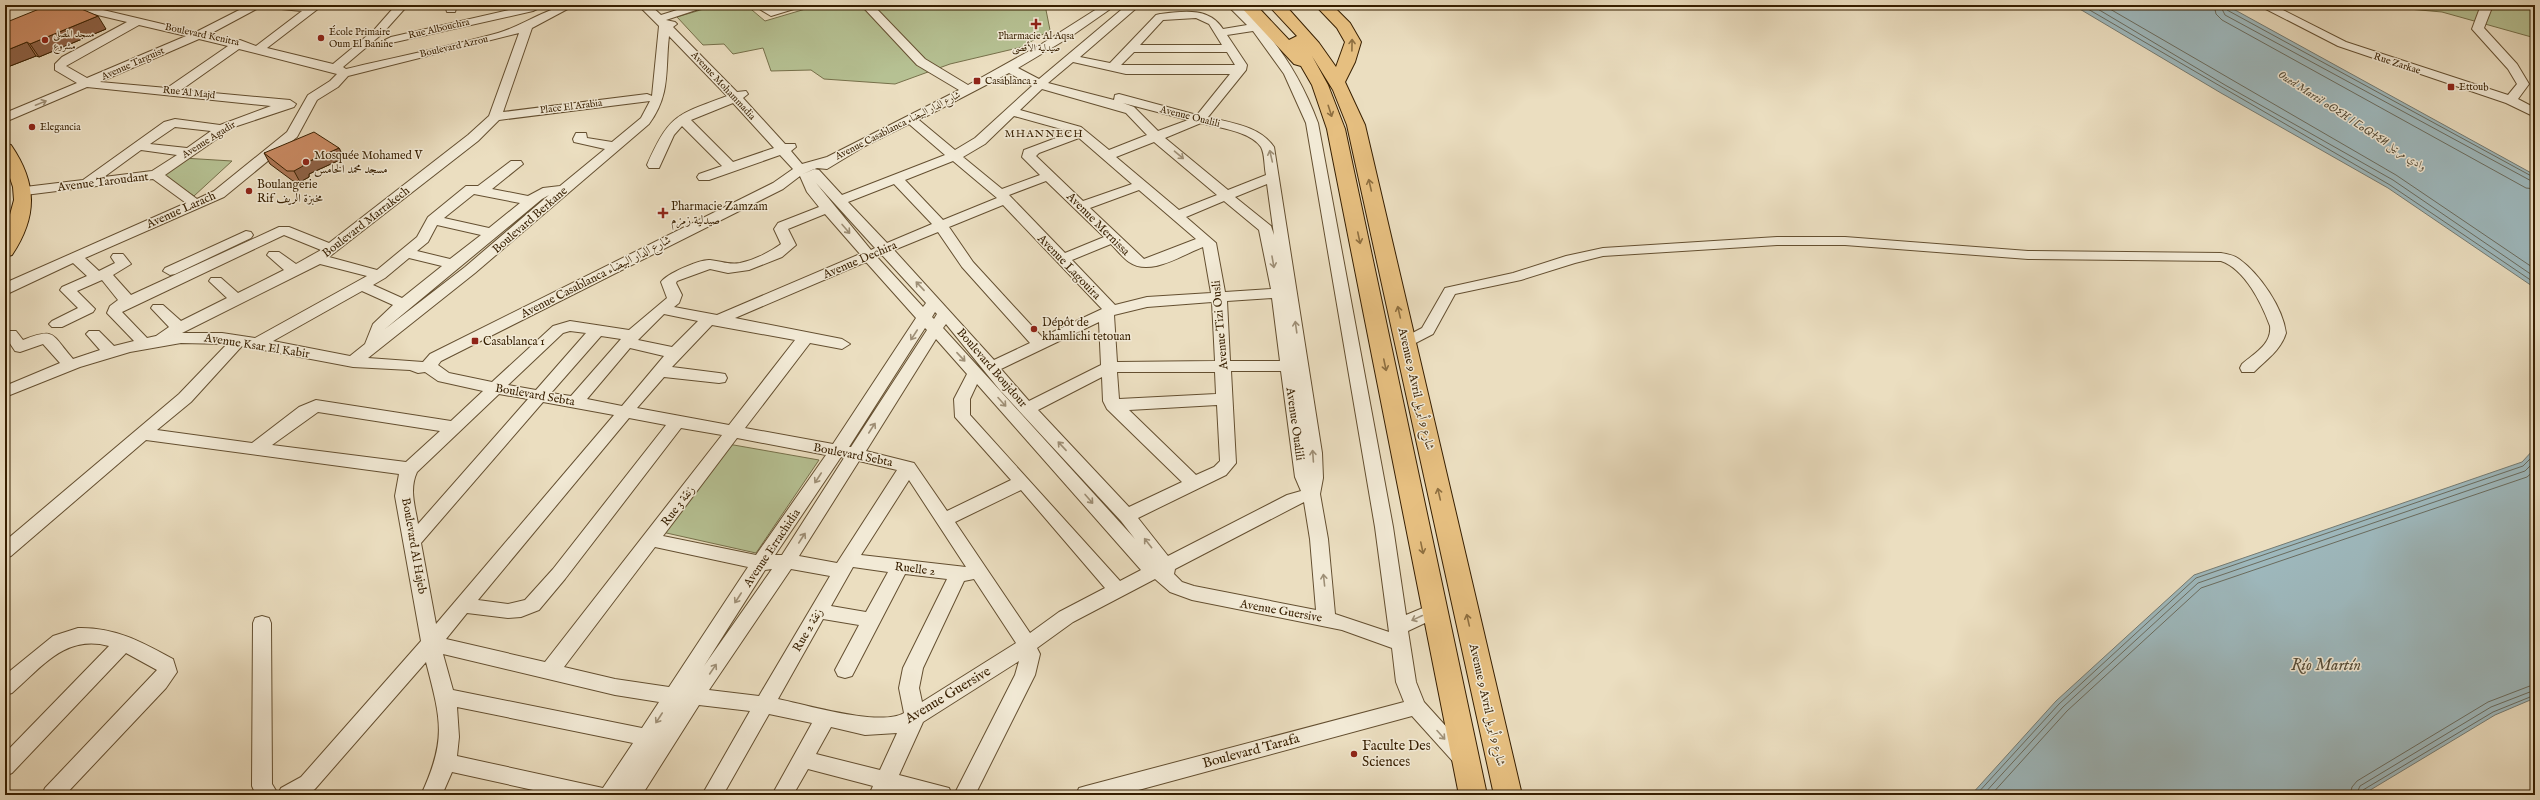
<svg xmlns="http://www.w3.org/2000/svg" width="2540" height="800" viewBox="0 0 2540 800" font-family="'IM FELL English',Amiri,'Noto Sans Tifinagh',serif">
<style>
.green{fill:#b6c193;stroke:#76704a}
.water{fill:#9eb9be;stroke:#757b72}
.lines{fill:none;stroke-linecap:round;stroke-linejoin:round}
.shore{stroke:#6a6c5f;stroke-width:1}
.minor-casing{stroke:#644f30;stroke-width:2}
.major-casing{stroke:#371f00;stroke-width:2}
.highway-casing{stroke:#371f00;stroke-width:2}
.minor{fill:#f2ead6;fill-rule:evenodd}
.major{fill:#e6bf80;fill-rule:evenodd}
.highway{fill:#e6bf80;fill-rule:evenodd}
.wall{fill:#af7857;stroke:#371f00}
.shaded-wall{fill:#8f6247;stroke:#371f00}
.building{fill:#cc8c65;stroke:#371f00}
.oneway{stroke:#8e6f40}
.oneway2{stroke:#9e8f76}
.poi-dot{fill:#8f2418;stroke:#f2ead6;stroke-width:1.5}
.labels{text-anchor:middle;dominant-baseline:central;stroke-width:3;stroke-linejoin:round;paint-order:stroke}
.far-street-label{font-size:10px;fill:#371f00;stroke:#f2ead6}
.far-poi-label{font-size:10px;fill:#371f00;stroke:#f2ead6;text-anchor:start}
.far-water-label{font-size:11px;font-style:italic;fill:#564d39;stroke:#f2ead6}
.far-neighbourhood-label{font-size:11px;letter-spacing:1px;fill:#371f00;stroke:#f2ead6}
.poi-label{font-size:12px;fill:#371f00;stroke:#f2ead6;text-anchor:start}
.street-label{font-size:12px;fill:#371f00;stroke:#f2ead6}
.near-street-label{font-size:14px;fill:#371f00;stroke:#f2ead6}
.near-poi-label{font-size:14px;fill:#371f00;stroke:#f2ead6;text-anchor:start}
.near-water-label{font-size:16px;font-style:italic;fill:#564d39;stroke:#f2ead6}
</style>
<rect width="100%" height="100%" fill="#ebdec0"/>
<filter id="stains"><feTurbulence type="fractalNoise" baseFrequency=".005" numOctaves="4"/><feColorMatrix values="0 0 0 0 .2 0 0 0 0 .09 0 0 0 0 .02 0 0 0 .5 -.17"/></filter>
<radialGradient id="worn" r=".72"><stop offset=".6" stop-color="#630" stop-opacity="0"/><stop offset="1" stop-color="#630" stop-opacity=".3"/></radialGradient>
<g class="green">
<path d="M717,5H746L765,21L819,5H873L878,8L892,5H1045L1050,30L1022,47L950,64L895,84L824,79L811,70L771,71L763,48L733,54L724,44L703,45L677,17Z"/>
<path d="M2364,5H2535V38L2442,12Z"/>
<path d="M183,158L232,161L194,196L162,174Z"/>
<path d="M728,444L819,460L756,553L662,532Z"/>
</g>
<g class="water">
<path d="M2073,5H2226L2535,175V288L2388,188L2221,93Z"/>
<path d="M2535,448V698L2495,715L2362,795H1971L2056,701L2194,575L2522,462Z"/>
</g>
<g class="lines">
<g class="shore">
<path d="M2081,5L2390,185L2535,283"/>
<path d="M2091,5L2225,85L2393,180L2535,277"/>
<path d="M2103,5L2396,175L2535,269"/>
<path d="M2214,5L2216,14L2222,20L2526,188L2535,189"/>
<path d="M2220,5L2225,15L2535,183"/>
<path d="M2225,5L2227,10L2535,178"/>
<path d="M1976,795L2059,704L2196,578L2523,466L2535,454"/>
<path d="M1983,795L2063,707L2198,583L2525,471L2535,461"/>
<path d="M1991,795L2067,711L2201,588L2527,477L2535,470"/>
<path d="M2350,795L2352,787L2357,781L2488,702L2535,684"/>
<path d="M2356,795L2360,786L2491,707L2535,690"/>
<path d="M2361,795L2363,790L2493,712L2535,695"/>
</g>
<g class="minor-casing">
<g id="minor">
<path d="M62,5H82L196,32L249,5H264L208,35L235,41L240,40L256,46L302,11L271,8L265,5H323L267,48L333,64L374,30L396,5H408L382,34L343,67L346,69C396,57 448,47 498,33C523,26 550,5 575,5L532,28L503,112L647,94L652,96L659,26L638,5H650L661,15L693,5H711L666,20L675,22L677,24L673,27L737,92L746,91L748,94L743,98L785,144H795L796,147L791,151L802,164L827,157L959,90L917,65L861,5H873L925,59L968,85L1040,45L1103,5H1116L1070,37L1018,68L1039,79L1127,5H1140L1080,57L1110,63L1156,15L1160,14C1184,11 1209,7 1223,29L1247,25L1227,5H1240C1276,38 1301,77 1318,123L1393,527L1406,615L1435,603L1442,605L1444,610L1442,615L1408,631L1416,682L1424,702L1471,754L1474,760L1471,766L1464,769L1457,766L1412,716L1120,795H1076L1079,788L1086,786L1404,702L1396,682L1392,648L1342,630L1192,600L1170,592L1155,579L1073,622L1037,648L1040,654L1035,675L975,795H954L1015,675L1019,661L923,722L899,775L949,788L952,795H907L891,791L889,795H869L873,786L808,769L793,795H772L812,723L769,714L723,795H702L750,711L699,705L642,795H556L452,772L442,795H421C447,739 441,720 426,662L315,789L306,795H256L252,786L253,623L255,618L262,616L269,618L271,623L272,784L278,794L281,788L301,777L421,641L395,496L399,474L146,440L11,556L5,558V541L179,394L227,344L181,343L130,352L80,367L5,397V386L60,363L43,344L20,352L15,351L5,336L6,331H16L23,340C56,327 51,334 73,359L100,350L86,334L89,331H99L114,346L134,341L107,313L110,306L118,300L102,280L77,291L95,309L93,312L62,327H52L49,324L52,321L78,308L60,290L62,287L87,276L73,263L5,295V283L186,203L153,179L25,195L18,191L25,187L83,180L164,122L175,119L220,125L271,106L87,87L5,122V113L77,83L55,70V64L62,57L127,22L64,7ZM1196,18L1209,24L1222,45H1140L1163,20ZM139,25L186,36L87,78L66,66ZM1253,31L1284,74L1306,123L1375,527L1389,632L1335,614L1328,539L1320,494L1323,478L1322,453L1274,147C1260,126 1231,123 1208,117L1246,70L1247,65L1227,35ZM519,33L489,116L468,135L329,243L289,227H279L131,295L113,275L131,264L123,254H113L111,257L115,263L99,271L85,258L224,197L297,137L317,100L338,87L348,76ZM669,36L727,96C677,115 670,113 647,165L649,168H659L674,135L682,126L722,166L699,174L697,177L699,180H709L780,155L793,169L773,183L430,354L423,362L368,358L475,273L649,124C671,94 665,70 669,36ZM199,39L228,46L167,88L100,82ZM239,49L337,74L330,81L308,95L287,132L214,191L197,199L165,175L234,127L294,107L296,104L290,100L181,90ZM1134,52H1227L1235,65H1121ZM1073,62L1126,74H1230L1197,115L1119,94L1115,95L1114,100L1048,83ZM1009,73L1032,86L975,138L955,150L919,120ZM1042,89L1126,113L1147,135L1109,150L1081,127L1020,110ZM650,101L641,118L612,142L587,138L586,133H576L573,139L574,142L605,149L560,186L543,188L528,196L492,189L523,164L521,161H511L478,186H466L428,217L417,237L377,270L329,257L478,141L499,120ZM733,103L774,148L733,162L691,120ZM1123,103L1188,120L1158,131L1134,107ZM1014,116L1072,132L1024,150L1022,157L1040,175L1002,189L963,157L985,144ZM1201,123C1219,128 1250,131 1261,147C1265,154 1264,167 1266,175L1228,190L1165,138ZM909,124L945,155L842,195L819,170L814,169L803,174L817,168L827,169L865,146ZM175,127L211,131L187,148L150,144ZM1079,138L1132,184L1083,201L1036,156L1039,153ZM1154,142L1217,195L1179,210L1116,157ZM141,150L177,155L152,171L104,177ZM953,161L997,198L943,220L905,180ZM800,176L807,192L819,207L778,223L774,229L781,244C770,252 754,260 740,263C728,265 721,261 710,260C700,259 666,274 661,282L667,298L629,330L570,321L553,326L492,382L449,373L438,365L441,361L783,189ZM1046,181L1104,237L1065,253L1009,195ZM816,183L875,248L871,250ZM894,184L932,224L887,243L848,202ZM1267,184L1274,235L1271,226L1235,197ZM1139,190L1196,239L1144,259L1090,208ZM474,194L520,203L489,228L444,218ZM549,195L465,267L385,329L542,199ZM1224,201L1259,230L1271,289L1225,292L1216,243L1186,217ZM1003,205L1102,309L1042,337L973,262L949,227ZM825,214L860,254L717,315L674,307L679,303L682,295L676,283L677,281L710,269L728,273L749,270L782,257L796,245L788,229ZM437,225L481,235L450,259L417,251L428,242ZM938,232L962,267L1030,343L994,360L894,250ZM284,235L321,250L296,264L279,252H269L267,255L284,270L238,293L221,278H211L209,281L227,298L181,321L163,305H153L151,308L169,327L156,336L147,338L122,312ZM1111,244C1117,250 1122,257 1129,262C1150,277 1182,255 1203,247L1211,293L1147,297L1115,305L1072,260ZM882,255L926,303L923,307L877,257ZM409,258L442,266L402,298L373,285L385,278ZM866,262L916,318L833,444L745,428L810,343L842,349L850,344L842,339L735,318ZM320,264L367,276L255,338L222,333H182ZM362,291L393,305L373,324L365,344L350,356L273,341ZM1272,298L1280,361H1230L1227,301ZM1212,302L1215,361L1117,362L1114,315L1147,307ZM935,312L937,314L934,319L932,317ZM664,314L698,321L672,347L638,340ZM1099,322L1101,365L1029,401L1001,369ZM946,324L999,389L1121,521L1135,539L943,328ZM712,325L795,340L729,425L637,408L664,377L719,383L725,382L727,378L725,374L719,373L672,367ZM925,328L927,330L851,447H849ZM570,331L586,333L536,390L508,385L563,333ZM601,336L621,339L571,396L551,393ZM936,339L967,374L954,399L955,417L1011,480L947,511L914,463L866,451ZM242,346L353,367L410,370L418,373L425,372L438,381L483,391L451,421L316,400L299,407L252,443L157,430L191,402ZM630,348L664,356L622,406L587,399ZM1231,371H1281L1295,477L1301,491L1287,495L1168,556L1138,518L1226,475L1236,463ZM1117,372H1215L1216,394L1119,399ZM1102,377L1103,401L1107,409L1182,482L1129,507L1038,410ZM977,384L1141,570L1120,581L970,415V399ZM499,394L528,399L418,524C415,506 409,489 417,472ZM543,402L614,415L436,624L421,543ZM1217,405L1220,461L1214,467L1196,475L1129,410ZM318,412L440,431L406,462L272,445ZM629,418L666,425L553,569L525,600L508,604L478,600ZM681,428L722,435L545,662L446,639L467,613L508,618L521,617L539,610L565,579ZM737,438L826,455L756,555L663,536ZM841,457L844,458L782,555H775ZM859,461L897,470L837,563L799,556ZM909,480L966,567L861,555ZM1021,490L1105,588L1059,612L1030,633L955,522ZM1304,502L1310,539L1316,610L1194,586L1182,582L1174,574L1175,569ZM655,547L748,567L669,687L615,679L564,667ZM853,567L888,572L866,612L831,606ZM772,569L704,666L765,570ZM791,569L830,576L759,696L709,690ZM905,574L947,579L903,668L899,688L904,713C880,727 807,705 778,699L823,619L859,625L835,670L838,676L845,678L852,676ZM974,579L1016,643L922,702L919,688L923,668L964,581ZM443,654L615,695L659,702L642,728L453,690ZM457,707L633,743L603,788L457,756L459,737ZM831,727L865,735L897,733L880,770L816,754Z"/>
<path d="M445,5H457L455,12H447Z"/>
<path d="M531,5L539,8L533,11L391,43L385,40L391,37Z"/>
<path d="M753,5H767L773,9L788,5H807L771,16Z"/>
<path d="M2258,5H2273L2346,42L2508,95L2517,84L2508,69L2472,29L2481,5H2493L2484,28L2517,64L2529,84L2518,99L2535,108V117L2506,103L2338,46Z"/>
<path d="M246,231L251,232L253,235L251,238L175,274L170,275L163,271L165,268Z"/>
<path d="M1777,237H1845L2028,251L2221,253C2227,254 2234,255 2239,259C2260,274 2283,308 2286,333C2281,350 2266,360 2254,372H2242L2240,368L2242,364C2255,353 2272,344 2270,326C2262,304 2245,269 2221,261L2028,259L1845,245H1777L1603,256L1575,263L1521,280L1455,294L1433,334L1406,348L1398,343L1401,339L1422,328L1445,288L1513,273L1566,256L1603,248Z"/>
<path d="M78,628C115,627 142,642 173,659L177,672L166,688L65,795H42L45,788L157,670L126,653L12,773L5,776V753L109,646C65,634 42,667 12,693L5,695V675L53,636Z"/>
</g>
</g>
<g class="major-casing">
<path id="major" d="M5,144L11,145C37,183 38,216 12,255L5,257V233L14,200L13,187L5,163Z"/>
</g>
<g class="highway-casing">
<path id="highway" d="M1239,5H1256L1289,40L1297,36L1268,5H1285L1319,43L1336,67L1345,42L1337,28L1315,5H1332L1350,23L1361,42L1355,62L1345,82L1365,125L1522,795H1494L1347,125L1333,90L1312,56L1328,85L1345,129L1487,795H1459L1327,129L1312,85L1301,66L1294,64Z"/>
</g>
<use href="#minor" class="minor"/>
<use href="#major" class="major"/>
<use href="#highway" class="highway"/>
</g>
<g class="wall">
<path d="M7,22L106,29L39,57L36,56L5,68V26L8,25Z"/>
<path d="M339,148L344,158L309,174V177L300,182L293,181L270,164L264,153Z"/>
</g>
<g class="shaded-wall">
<path d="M98,16L106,29L39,57L30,44Z"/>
<path d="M27,42L36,56L5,68V51Z"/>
<path d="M339,148L344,158L309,174V177L300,182L294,171L303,164Z"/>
</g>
<g class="building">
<path d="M49,5H72L98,16L30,44L27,42L5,51V26L9,24L7,22Z"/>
<path d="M314,132L339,148L303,164V166L294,171H287L264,153Z"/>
</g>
<defs><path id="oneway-shaft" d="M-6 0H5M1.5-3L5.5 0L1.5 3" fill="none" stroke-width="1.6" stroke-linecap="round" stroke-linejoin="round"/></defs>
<g class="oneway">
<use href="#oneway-shaft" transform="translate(1352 45) rotate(-89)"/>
<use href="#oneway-shaft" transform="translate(1330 111) rotate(72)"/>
<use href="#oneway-shaft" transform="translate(1370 185) rotate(-103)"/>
<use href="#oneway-shaft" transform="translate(1359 238) rotate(78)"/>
<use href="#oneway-shaft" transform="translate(1399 312) rotate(-103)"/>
<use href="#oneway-shaft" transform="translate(1385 365) rotate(78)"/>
<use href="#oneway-shaft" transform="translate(1439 494) rotate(-103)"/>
<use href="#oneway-shaft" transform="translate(1422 548) rotate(78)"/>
<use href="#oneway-shaft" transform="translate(1468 620) rotate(-103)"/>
</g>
<g class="oneway2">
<use href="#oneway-shaft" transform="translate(41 103) rotate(-22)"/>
<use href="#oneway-shaft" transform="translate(1179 155) rotate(40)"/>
<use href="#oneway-shaft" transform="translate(1271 156) rotate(-103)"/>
<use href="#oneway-shaft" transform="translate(846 229) rotate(49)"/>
<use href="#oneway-shaft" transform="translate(1273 262) rotate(80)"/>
<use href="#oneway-shaft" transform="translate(920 286) rotate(-133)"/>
<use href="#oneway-shaft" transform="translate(1296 327) rotate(-98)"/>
<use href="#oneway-shaft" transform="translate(914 335) rotate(123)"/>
<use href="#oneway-shaft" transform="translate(961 357) rotate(47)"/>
<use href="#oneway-shaft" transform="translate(1002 402) rotate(48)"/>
<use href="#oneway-shaft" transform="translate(872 428) rotate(-57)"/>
<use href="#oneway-shaft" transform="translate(1062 446) rotate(-133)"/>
<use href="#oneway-shaft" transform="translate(1313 456) rotate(-94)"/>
<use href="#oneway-shaft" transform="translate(818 478) rotate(123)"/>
<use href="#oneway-shaft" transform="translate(1089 499) rotate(49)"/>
<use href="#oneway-shaft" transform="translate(802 538) rotate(-57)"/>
<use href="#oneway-shaft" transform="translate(1148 543) rotate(-128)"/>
<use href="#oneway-shaft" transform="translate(1324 580) rotate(-96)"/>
<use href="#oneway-shaft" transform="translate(738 598) rotate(123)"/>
<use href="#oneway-shaft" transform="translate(1417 618) rotate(155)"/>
<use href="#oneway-shaft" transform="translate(713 669) rotate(-56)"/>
<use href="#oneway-shaft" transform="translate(659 718) rotate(123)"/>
<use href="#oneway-shaft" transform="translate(1441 735) rotate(48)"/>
</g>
<g class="poi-dot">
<path d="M1034 18h4v4h4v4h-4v4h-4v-4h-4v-4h4z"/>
<circle cx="321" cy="38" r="4"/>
<circle cx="45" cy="40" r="4"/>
<rect x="973" y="77" width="8" height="8" rx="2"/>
<rect x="2447" y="83" width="8" height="8" rx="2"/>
<circle cx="32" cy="127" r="4"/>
<circle cx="306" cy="162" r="4"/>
<circle cx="249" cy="191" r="4"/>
<path d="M661 207h4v4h4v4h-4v4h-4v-4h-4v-4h4z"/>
<circle cx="1034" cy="329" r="4"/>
<rect x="471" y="337" width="8" height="8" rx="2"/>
<circle cx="1354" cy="754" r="4"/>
</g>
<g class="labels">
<g class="far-street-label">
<text transform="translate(439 29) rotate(-13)">Rue Albouchra</text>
<text transform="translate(202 35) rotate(12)">Boulevard Kenitra</text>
<text transform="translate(454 47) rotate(-13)">Boulevard Azrou</text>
<text transform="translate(133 64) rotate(-24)">Avenue Targuist</text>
<text transform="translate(2397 64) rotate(18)">Rue Zarkae</text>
<text transform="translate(723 86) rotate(47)">Avenue Mohammadia</text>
<text transform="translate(189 93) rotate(6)">Rue Al Majd</text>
<text transform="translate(571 107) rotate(-7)">Place El Arabia</text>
<text transform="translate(1190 117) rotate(14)">Avenue Oualili</text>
<text transform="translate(898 126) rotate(-27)">Avenue Casablanca شارع الدار البيضاء</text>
<text transform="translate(209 140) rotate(-32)">Avenue Agadir</text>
</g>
<g class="far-poi-label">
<text x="329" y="32">École Primaire<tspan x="329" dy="12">Oum El Banine</tspan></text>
<text x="53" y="34">مسجد المصلى<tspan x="53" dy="12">مشروع</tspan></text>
<text x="1036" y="36" text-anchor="middle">Pharmacie Al Aqsa<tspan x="1036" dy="12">صيدلية الأقصى</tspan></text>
<text x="985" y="81">Casablanca 2</text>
<text x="2459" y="87">Ettoub</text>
<text x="40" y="127">Elegancia</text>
</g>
<g class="far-water-label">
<text transform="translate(2352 121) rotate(33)">Oued Martil ⴰⵙⵉⴼ ⵏ ⵎⴰⵕⵜⵉⵍ وادي مرتيل</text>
</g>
<g class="far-neighbourhood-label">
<text x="1044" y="134">MHANNECH</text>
</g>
<g class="poi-label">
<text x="314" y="155">Mosquée Mohamed V<tspan x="314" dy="14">مسجد محمد الخامس</tspan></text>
<text x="257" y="184">Boulangerie<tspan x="257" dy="14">Rif مخبزة الريف</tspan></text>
<text x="671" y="206">Pharmacie Zamzam<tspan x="671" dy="14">صيدلية زمزم</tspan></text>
<text x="1042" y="322">Dépôt de<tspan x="1042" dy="14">khamlichi tetouan</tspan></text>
<text x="483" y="341">Casablanca 1</text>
</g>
<g class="street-label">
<text transform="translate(103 182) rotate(-7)">Avenue Taroudant</text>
<text transform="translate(181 210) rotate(-24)">Avenue Larach</text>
<text transform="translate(530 220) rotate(-41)">Boulevard Berkane</text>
<text transform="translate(366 222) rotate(-38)">Boulevard Marrakech</text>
<text transform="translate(1098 224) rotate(45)">Avenue Mernissa</text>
<text transform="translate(860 260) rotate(-23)">Avenue Dechira</text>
<text transform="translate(1069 267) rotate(46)">Avenue Lagouira</text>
<text transform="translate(596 277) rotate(-27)">Avenue Casablanca شارع الدار البيضاء</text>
<text transform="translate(1220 325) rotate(-95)">Avenue Tizi Ousli</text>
<text transform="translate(257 346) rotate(9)">Avenue Ksar El Kabir</text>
<text transform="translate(992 368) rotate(49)">Boulevard Boujdour</text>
<text transform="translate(1416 389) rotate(77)">Avenue 9 Avril شارع 9 أبريل</text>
<text transform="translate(535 395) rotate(10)">Boulevard Sebta</text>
<text transform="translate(1295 424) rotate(82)">Avenue Oualili</text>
<text transform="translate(853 455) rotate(11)">Boulevard Sebta</text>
<text transform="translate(678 506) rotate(-53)">Rue 3 زنقة</text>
<text transform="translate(414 546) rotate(80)">Boulevard Al Hajeb</text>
<text transform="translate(772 548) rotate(-56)">Avenue Errachidia</text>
<text transform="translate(915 569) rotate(7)">Ruelle 2</text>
<text transform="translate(1281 611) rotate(10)">Avenue Guersive</text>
<text transform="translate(808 630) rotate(-60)">Rue 2 زنقة</text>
<text transform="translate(1487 705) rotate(77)">Avenue 9 Avril شارع 9 أبريل</text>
</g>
<g class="near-street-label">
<text transform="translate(948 695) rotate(-31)">Avenue Guersive</text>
<text transform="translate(1251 751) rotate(-15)">Boulevard Tarafa</text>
</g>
<g class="near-poi-label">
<text x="1362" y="746">Faculte Des<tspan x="1362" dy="16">Sciences</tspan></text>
</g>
<g class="near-water-label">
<text x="2326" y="666">Río Martín</text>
</g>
</g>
<rect width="2540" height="800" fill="none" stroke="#ebdec0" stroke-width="20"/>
<rect x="6" y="6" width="2528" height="788" fill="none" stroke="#371f00" stroke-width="2"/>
<rect x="10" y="10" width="2520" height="780" fill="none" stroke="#371f00"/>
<rect width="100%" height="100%" filter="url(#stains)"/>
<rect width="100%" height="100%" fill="url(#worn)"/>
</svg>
